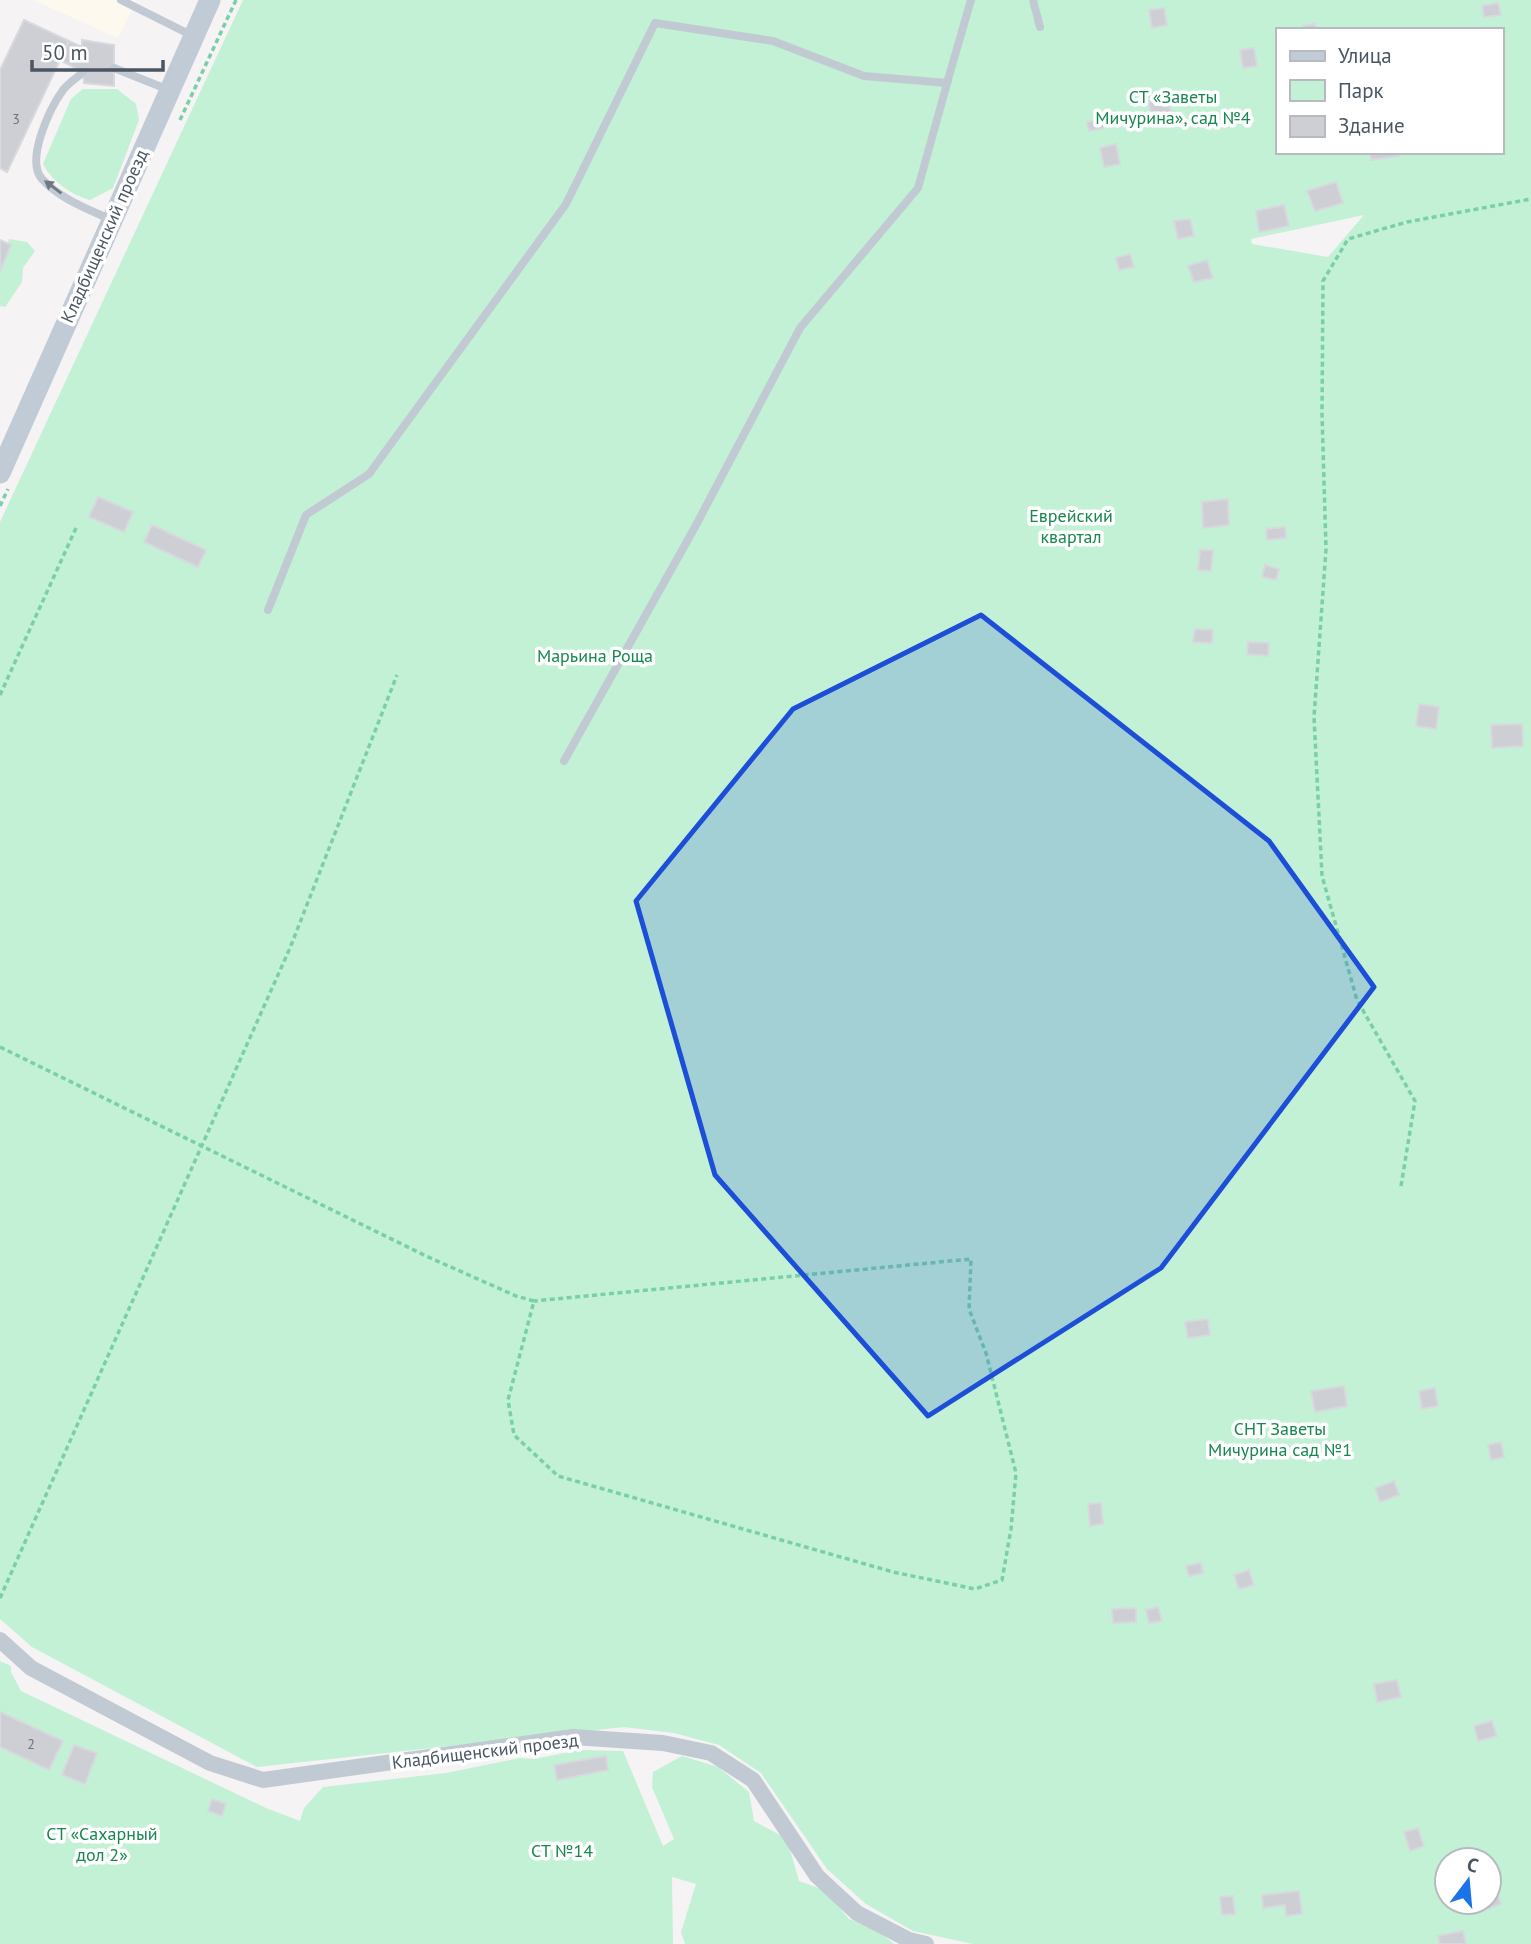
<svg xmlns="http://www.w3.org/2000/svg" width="1531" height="1944" viewBox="0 0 1531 1944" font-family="'PT Sans',sans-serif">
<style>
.commercial{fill:#fdf9ef}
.green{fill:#c3f1d5;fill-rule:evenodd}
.building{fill:#cdcfd5;stroke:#d7d9de;stroke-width:2}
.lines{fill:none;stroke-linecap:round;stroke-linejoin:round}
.path{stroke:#7ad0a6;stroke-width:3.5;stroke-dasharray:5 3.5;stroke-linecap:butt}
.lane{stroke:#c1cad2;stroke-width:8}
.street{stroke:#c1cad2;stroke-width:16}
.secondary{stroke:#c1cbd6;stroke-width:21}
.oneway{fill:#6e7983}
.marked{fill:#1d4ed8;fill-opacity:0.2;stroke:#1d4ed8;stroke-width:5;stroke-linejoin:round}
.labels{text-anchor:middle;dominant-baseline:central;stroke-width:7;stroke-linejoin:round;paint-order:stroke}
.number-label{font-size:14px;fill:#6b747e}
.park-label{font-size:18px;fill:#17864f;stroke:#fff}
.street-label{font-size:18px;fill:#4a5661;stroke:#fff}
</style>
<rect width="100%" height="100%" fill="#f5f3f3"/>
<path class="commercial" d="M33,0H137L118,38Z"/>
<g class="green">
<path d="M243,0H1531V1944H973L913,1931L866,1904L827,1869L761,1773L719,1745L674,1733L624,1727L257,1767L32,1647L0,1619V522ZM1277,30H1501V152H1277ZM1364,215L1328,257L1252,244L1251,239ZM1447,1860H1489V1902H1447Z"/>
<path d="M83,89H117L136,104L139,120L113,188L90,200C72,195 52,182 43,164L71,99Z"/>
<path d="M9,239L27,242L35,251L23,268L22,282L5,307L0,306V261Z"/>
<path d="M0,1661L11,1666V1672L21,1691L266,1808L300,1821L304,1808L323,1787L446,1773L520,1758L534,1759L580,1750L623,1751L663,1846L674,1839L652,1787L653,1772L682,1756L718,1767L749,1792L754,1821L787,1839L799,1881L826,1891L849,1919L873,1927L894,1944H685L681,1932L696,1884L672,1877L673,1944H0Z"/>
</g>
<g class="building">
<path d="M1498,3L1501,15L1484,17L1482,6Z"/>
<path d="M1164,8L1167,25L1152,28L1149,10Z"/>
<path d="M24,20L69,41L7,172L0,168V70Z"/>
<path d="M1315,24L1316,30H1304L1303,26Z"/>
<path d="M82,40L114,45V86L84,83L83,72L60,60L69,41L82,47Z"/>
<path d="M1254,48L1257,66L1243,68L1240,50Z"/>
<path d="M1167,97L1171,112L1152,117L1149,102Z"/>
<path d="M1103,118L1104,128L1089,131L1087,122Z"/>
<path d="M1116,144L1120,164L1104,167L1100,148Z"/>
<path d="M1370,152H1398L1399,156L1371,160Z"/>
<path d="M1336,182L1343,203L1315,211L1307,191Z"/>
<path d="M1284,205L1289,226L1259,232L1256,211Z"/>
<path d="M1190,219L1194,236L1178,239L1174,221Z"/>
<path d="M0,240L11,245L0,271Z"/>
<path d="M1130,254L1134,267L1119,270L1116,258Z"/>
<path d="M1207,260L1213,278L1194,282L1188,266Z"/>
<path d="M98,497L133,512L124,532L89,517Z"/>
<path d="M1228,499L1229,525L1203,528L1202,502Z"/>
<path d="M152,525L206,550L198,567L144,542Z"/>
<path d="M1285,527L1286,538L1267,540L1266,529Z"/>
<path d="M1200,550H1213L1211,571L1198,570Z"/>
<path d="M1265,565L1279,569L1276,580L1262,577Z"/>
<path d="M1195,629L1213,630L1212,643L1193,642Z"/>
<path d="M1248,642L1269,643L1268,656L1247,654Z"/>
<path d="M1419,704L1439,707L1436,729L1416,726Z"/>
<path d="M1522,724L1523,746L1492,748L1491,725Z"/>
<path d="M1208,1319L1210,1335L1188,1338L1185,1322Z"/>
<path d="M1344,1386L1347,1406L1315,1412L1311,1391Z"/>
<path d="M1435,1388L1438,1406L1422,1409L1419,1391Z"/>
<path d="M1501,1442L1504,1457L1491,1460L1488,1445Z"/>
<path d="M1394,1481L1399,1495L1380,1502L1375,1488Z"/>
<path d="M1101,1503L1103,1524L1090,1526L1088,1504Z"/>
<path d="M1201,1563L1203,1573L1189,1576L1186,1566Z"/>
<path d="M1249,1570L1254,1585L1239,1589L1234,1575Z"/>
<path d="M1158,1607L1162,1621L1149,1623L1146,1610Z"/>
<path d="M1136,1608V1622L1113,1623L1112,1609Z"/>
<path d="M1397,1680L1401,1697L1377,1702L1374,1684Z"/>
<path d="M0,1712L63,1741L49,1770L0,1747Z"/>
<path d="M1492,1721L1497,1736L1478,1741L1474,1726Z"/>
<path d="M74,1745L97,1753L85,1784L62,1775Z"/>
<path d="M606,1756L608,1770L557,1780L554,1765Z"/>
<path d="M212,1799L226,1804L222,1816L208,1811Z"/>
<path d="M1418,1828L1424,1846L1410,1851L1404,1832Z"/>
<path d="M1495,1888L1501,1904L1479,1912L1475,1902H1489V1890Z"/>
<path d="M1299,1891L1302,1914L1286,1916L1285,1905L1263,1908L1262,1895Z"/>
<path d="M1233,1896L1235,1914L1222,1915L1220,1897Z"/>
<path d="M1463,1931L1466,1944H1440L1438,1936Z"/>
</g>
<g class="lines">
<g class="path">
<path d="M180,120L236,0"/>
<path d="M0,506L8,489"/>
<path d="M0,695L76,528"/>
<path d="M0,1047L426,1256L516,1296L534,1301L508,1400L514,1435L558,1476L893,1572L975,1589L1002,1580L1011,1529L1016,1473L986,1353L969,1309L971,1259L534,1301"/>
<path d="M1401,1186L1415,1101L1357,1000L1322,876L1314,717L1326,549L1322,414L1323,281L1348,239L1407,222L1531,199"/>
<path d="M0,1598L290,948L397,675"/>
</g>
<g class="lane">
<path d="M121,0L193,36"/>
<path d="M1033,0L1040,27"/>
<path d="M114,68L169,90"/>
<path d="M83,72C77,78 68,83 63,90C50,108 25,160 42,179C60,199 88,209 112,220"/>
<path d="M268,610L306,515L369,474L566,204L655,23L773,41L864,76L947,83L971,0"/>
<path d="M564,761L695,527L800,328L918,188L948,80"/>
</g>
<path class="street" d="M0,1640L31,1668L210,1763L263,1780L573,1737L663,1743L711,1753L753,1780L817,1876L857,1913L909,1940L926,1944"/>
<path class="secondary" d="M0,473L210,0"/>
</g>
<defs><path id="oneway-solid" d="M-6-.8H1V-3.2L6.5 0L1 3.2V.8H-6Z" transform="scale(1.75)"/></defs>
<use class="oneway" href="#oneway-solid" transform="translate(53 187) rotate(-143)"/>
<path class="marked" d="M981,615L1269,841L1374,987L1161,1268L928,1416L715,1175L636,901L793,709Z"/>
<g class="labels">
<g class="number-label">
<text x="16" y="119">3</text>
<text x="31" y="1744">2</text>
</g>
<g class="park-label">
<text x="1173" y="96">СТ «Заветы<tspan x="1173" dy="21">Мичурина», сад №4</tspan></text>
<text x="1071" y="515">Еврейский<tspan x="1071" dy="21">квартал</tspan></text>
<text x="595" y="655">Марьина Роща</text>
<text x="1280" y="1428">СНТ Заветы<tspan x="1280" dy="21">Мичурина сад №1</tspan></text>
<text x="102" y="1833">СТ «Сахарный<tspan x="102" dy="21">дол 2»</tspan></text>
<text x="562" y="1850">СТ №14</text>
</g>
<g class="street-label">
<text transform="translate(104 236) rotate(-66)">Кладбищенский проезд</text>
<text transform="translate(485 1751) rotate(-7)">Кладбищенский проезд</text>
</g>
</g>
<rect x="1276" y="28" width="228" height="126" fill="#ffffff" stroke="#b7bbc0" stroke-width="2"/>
<rect x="1290" y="51" width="35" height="10" fill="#c1cbd6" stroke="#b7bbc0" stroke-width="2"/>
<text x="1338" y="63" font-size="21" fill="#4a5661">Улица</text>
<rect x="1290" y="80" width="35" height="21" fill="#c3f1d5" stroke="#b7bbc0" stroke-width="2"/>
<text x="1338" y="98" font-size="21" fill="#4a5661">Парк</text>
<rect x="1290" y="116" width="35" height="21" fill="#cdcfd5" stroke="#b7bbc0" stroke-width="2"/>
<text x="1338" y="133" font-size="21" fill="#4a5661">Здание</text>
<g transform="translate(1468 1881) rotate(16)"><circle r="33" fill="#ffffff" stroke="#b7bbc0" stroke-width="2"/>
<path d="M0-5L12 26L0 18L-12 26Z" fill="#1a73e8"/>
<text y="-10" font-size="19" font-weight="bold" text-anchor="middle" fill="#4a5661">С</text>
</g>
<path d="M32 60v10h131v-10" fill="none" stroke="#4a5661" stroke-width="3.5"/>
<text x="42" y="60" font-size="21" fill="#4a5661" stroke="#ffffff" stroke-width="5" paint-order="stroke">50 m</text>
</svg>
